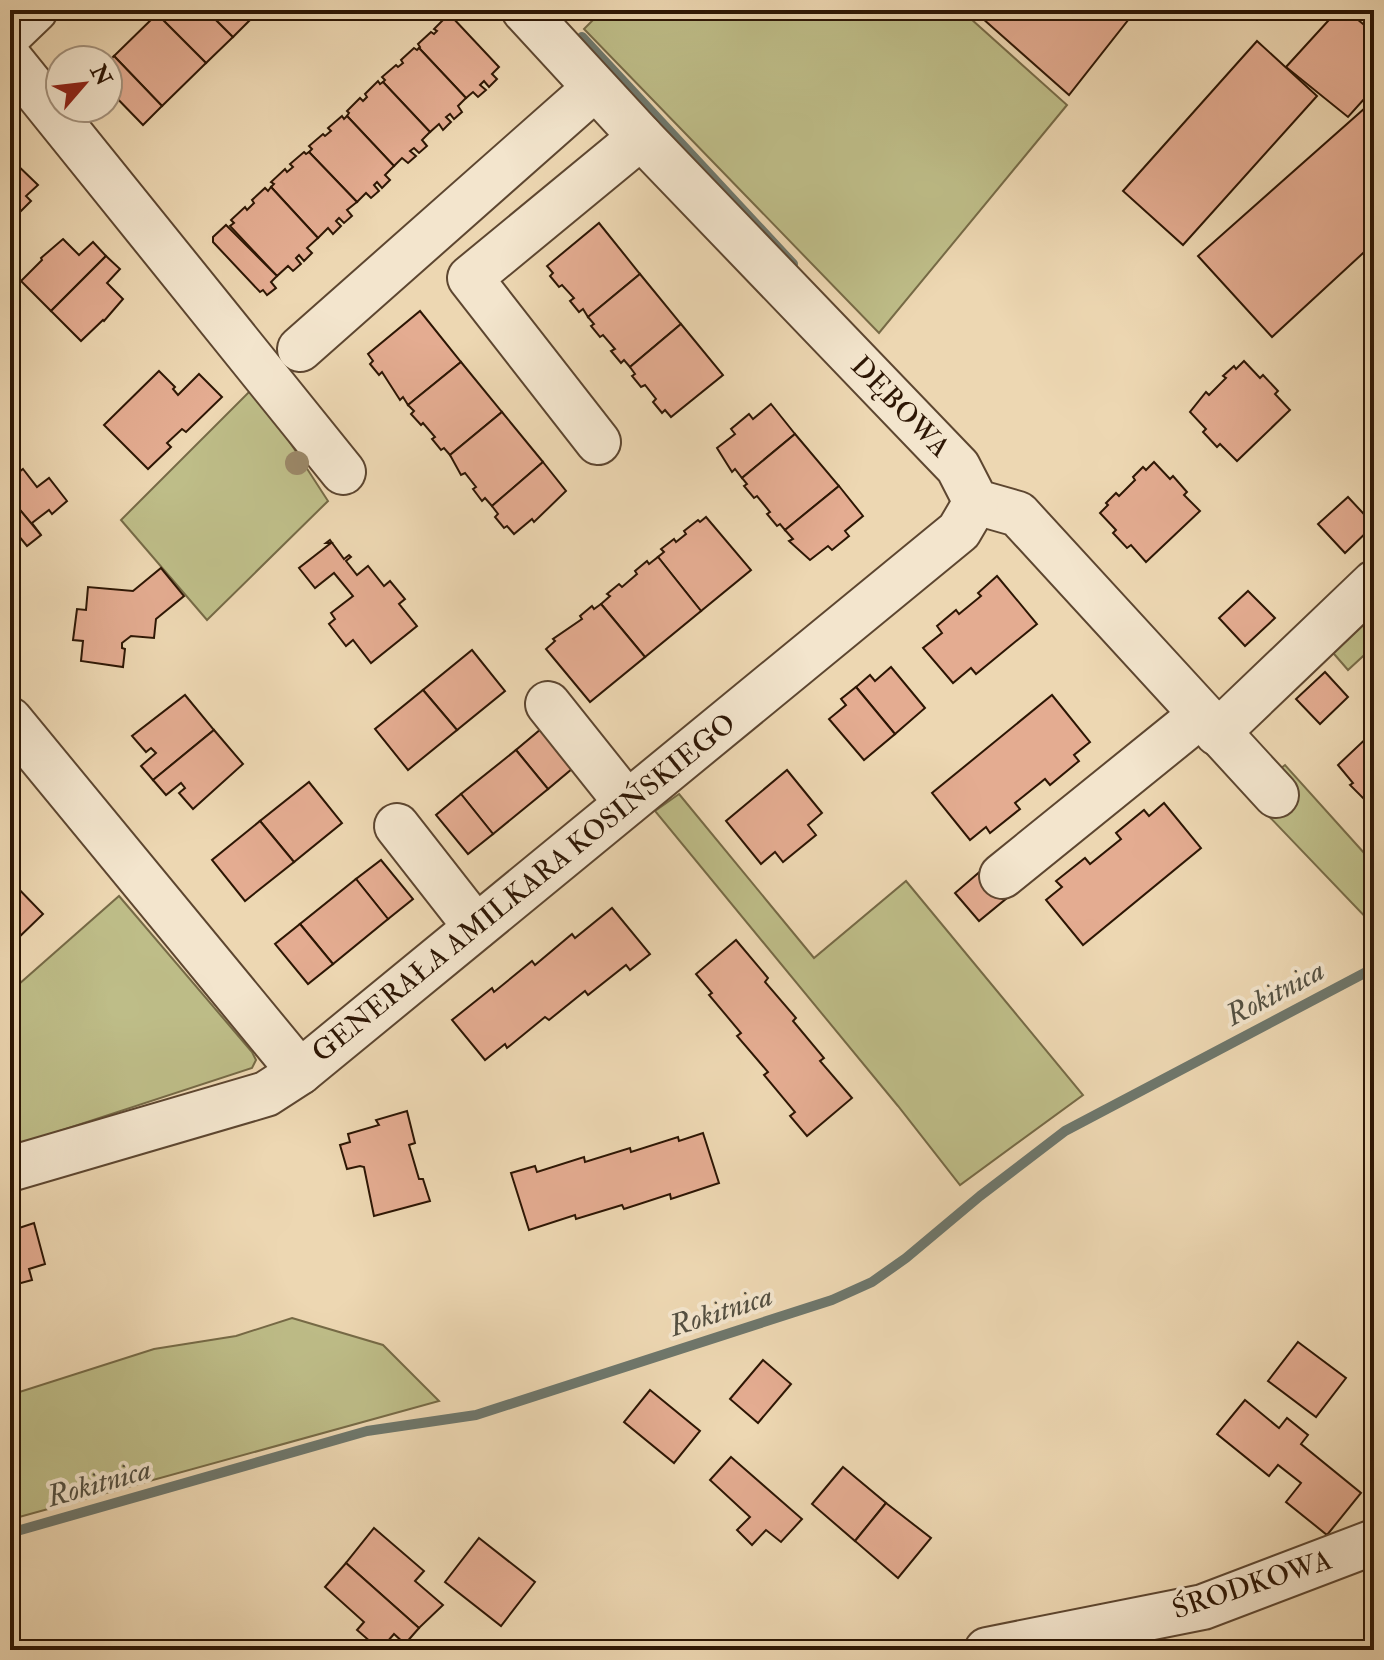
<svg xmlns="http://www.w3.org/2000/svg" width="1384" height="1660" viewBox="0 0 1384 1660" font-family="'IM FELL Double Pica',serif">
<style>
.green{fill:#bebd88;stroke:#766a46;stroke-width:2}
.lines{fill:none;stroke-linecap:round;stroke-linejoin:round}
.stream{stroke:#6e776c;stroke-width:10}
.building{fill:#e4ac91;stroke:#2d1604;stroke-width:2}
.minor-casing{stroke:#5d4630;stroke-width:48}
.minor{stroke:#f3e5cd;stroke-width:44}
.tree{fill:#9b8868}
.labels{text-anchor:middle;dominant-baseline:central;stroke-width:8;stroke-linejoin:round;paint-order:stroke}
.street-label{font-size:28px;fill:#2d1604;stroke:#f3e5cd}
.water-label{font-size:30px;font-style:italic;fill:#534f41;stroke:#f3e5cd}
</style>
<rect width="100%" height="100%" fill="#edd7b2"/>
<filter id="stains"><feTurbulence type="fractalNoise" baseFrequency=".0025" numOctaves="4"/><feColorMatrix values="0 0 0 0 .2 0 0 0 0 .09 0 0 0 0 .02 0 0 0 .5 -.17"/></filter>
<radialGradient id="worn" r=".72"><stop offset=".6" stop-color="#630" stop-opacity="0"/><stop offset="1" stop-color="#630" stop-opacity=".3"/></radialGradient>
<g class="green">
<path d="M581,10H961L1067,105L879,333L584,29L592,21Z"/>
<path d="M254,387L328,501L207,620L121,520Z"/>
<path d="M1374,608V646L1348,670L1328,647Z"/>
<path d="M1195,739L1276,772L1285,765L1374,864V926Z"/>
<path d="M679,794L814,958L906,881L1083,1095L960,1185L898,1106L655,811Z"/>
<path d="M119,896L252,1052L256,1060L252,1068L17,1145L10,1140V992Z"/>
<path d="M292,1318L383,1345L439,1401L12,1519L10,1510V1395L154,1349L236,1336Z"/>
</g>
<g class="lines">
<g class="stream">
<path d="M582,37L793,264"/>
<path d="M10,1533L367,1431L476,1415L832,1300L872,1282L906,1258L980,1196L1065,1131L1374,968"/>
</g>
</g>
<g class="building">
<path d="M161,10H206L233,37L206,63L157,14Z"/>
<path d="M206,10H258L259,11L233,37Z"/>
<path d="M973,10H1136L1069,95Z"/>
<path d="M1338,10H1346L1374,33V88L1348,117L1286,67Z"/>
<path d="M157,14L206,63L162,106L114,56Z"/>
<path d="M447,16L450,19L452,17L499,67L492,74L497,79L489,87L484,81L480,85L486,90L478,97L473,92L466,98L419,48L420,47L418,44L431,32L434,34L437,31L434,29Z"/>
<path d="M1257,41L1317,96L1183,245L1123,191Z"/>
<path d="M414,48L417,50L419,48L466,98L458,106L462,112L454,119L450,114L446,117L451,122L443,130L439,124L430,132L383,82L385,80L382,77L396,65L398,67L403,63L401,60Z"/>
<path d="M114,56L162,106L143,125L108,89V62Z"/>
<path d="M378,81L380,84L383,82L430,132L422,140L427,146L419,153L414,148L410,151L416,156L408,163L402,158L394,166L347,116L349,113L347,111L360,98L363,101L367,97L365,94Z"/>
<path d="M1374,100V243L1272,337L1198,256Z"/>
<path d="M342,116L344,119L347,116L394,166L385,175L390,180L382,188L377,182L374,185L379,191L371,198L366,193L357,202L309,152L312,149L309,146L323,134L325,136L331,131L328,128Z"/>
<path d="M304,152L306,154L309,152L357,202L347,210L352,216L344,223L339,218L336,221L341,226L333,234L328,228L318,238L271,187L274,184L271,182L285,169L287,172L293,167L290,164Z"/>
<path d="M10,158L38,185L26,196L31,201L16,216L10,213Z"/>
<path d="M271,187L318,238L307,248L312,253L304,261L299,255L296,258L301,264L293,271L288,266L277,276L230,226L234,223L231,220L245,207L247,210L254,203L252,200L265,188L268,191Z"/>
<path d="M599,223L640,274L588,317L583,309L579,312L570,301L574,298L562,285L559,287L550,276L553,273L547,266Z"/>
<path d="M226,225L277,276L271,282L276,288L267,295L263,290L260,292L213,242V237Z"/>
<path d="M63,239L79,255L93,242L106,256L51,311L21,281L42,260L41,258Z"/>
<path d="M106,256L120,269L107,283L123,299L104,321L103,320L81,341L51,311Z"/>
<path d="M640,274L681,324L630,367L624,360L621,363L611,351L615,349L603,335L600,337L591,326L594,324L588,317Z"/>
<path d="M420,311L461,362L408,405L403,397L400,400L382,372L379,375L370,364L373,361L368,354Z"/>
<path d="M681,324L723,375L671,417L665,410L662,413L653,402L656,399L645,385L641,387L632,376L635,374L630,367Z"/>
<path d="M1244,361L1260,378L1263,375L1278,391L1275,394L1290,410L1237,461L1220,444L1217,447L1203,432L1206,429L1190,412L1206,392L1209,395L1226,378L1223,376L1234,366L1236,369Z"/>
<path d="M461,362L502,412L450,455L444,448L441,450L432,439L435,437L423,423L421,425L411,414L414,411L408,405Z"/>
<path d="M159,371L175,387L173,389L178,395L199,374L222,397L186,432L182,429L167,443L171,447L148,469L104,425Z"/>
<path d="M771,404L795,434L742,478L735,469L732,472L717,448L735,434L731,429L749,414L753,419Z"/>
<path d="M502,412L543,462L492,506L485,498L482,501L473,489L476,487L465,473L461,475L450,455Z"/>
<path d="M795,434L839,486L785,530L780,524L777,526L767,514L770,512L757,496L754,498L744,486L747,484L742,478Z"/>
<path d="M543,462L566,491L534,522L532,519L514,534L507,526L504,528L495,517L498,514L492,506Z"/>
<path d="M1154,462L1170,479L1173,476L1187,492L1184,495L1200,511L1146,562L1131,545L1127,548L1113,533L1116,530L1100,513L1108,505L1106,503L1116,493L1119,496L1135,480L1133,477L1143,467L1146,470Z"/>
<path d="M23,469L37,487L49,478L67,501L52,514L49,510L32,523L41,535L10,498V479Z"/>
<path d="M839,486L863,516L845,531L849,536L832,550L828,546L810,560L789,541L793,539L785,530Z"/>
<path d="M1348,497L1374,525L1345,553L1318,524Z"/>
<path d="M10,498L41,535L27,546L18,535L10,542Z"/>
<path d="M706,517L751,570L701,611L658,557L664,552L661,549L674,539L676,542L686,534L684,531L698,520L700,522Z"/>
<path d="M330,540L344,559L349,555L351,557L346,561L357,575L368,566L384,586L390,581L405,599L399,604L417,626L371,663L353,640L346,646L329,624L335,619L331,613L353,596L334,573L315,588L299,568L331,543H326Z"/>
<path d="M658,557L701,611L645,657L601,604L610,596L607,594L619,584L622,587L637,574L635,571L647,561L649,564Z"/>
<path d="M161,568L184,596L156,619L154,638L131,636L122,643V648L125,649L123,667L81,661L83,641L73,640L77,609L86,610L88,587L133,591Z"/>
<path d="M997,576L1037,624L976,674L971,668L953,683L923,648L942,633L937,626L956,610L959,614L981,596L978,593Z"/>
<path d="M1248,591L1275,618L1245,646L1219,618Z"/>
<path d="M601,604L645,657L590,702L546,649L555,641L553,639L582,619L580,616L592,606L594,609Z"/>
<path d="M472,650L505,691L457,730L423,690Z"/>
<path d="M891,667L925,708L895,734L856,687L870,675L875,681Z"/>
<path d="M1325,672L1348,697L1320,724L1296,699Z"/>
<path d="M856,687L895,734L864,760L829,719L846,705L841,699Z"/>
<path d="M423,690L457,730L408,770L375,729Z"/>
<path d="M185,695L214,730L153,780L141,766L156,753L151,748L146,752L132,736Z"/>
<path d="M1052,695L1090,742L1074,755L1079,761L1050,785L1045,779L1015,803L1020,809L990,833L986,827L970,840L932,793Z"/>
<path d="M541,729L573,768L548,789L516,750Z"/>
<path d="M214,730L243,764L193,809L179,793L185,788L181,783L166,795L153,780Z"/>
<path d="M1374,731V804L1368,798L1365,800L1350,785L1353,783L1338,765Z"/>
<path d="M516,750L548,789L493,834L461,794Z"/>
<path d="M787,770L822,813L808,825L816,835L783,862L775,852L761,864L726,821Z"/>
<path d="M309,782L342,823L294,862L260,821Z"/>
<path d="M461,794L493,834L468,854L436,815Z"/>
<path d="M1164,803L1201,848L1083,945L1046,900L1062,887L1056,881L1085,858L1090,864L1121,839L1116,833L1144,810L1149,816Z"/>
<path d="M260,821L294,862L245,901L212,860Z"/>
<path d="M381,860L413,899L388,919L356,879Z"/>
<path d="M983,869L1007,898L979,921L955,893Z"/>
<path d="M356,879L388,919L333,964L300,924Z"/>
<path d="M10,880L43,914L14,942L10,938Z"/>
<path d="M612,908L650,954L630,970L626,965L588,995L585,991L549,1020L545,1017L507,1048L505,1044L485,1060L452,1020L492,988L494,992L532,961L535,965L572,934L575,938Z"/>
<path d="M300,924L333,964L308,984L275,944Z"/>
<path d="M736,940L768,978L765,982L796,1018L793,1021L824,1058L820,1061L852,1098L807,1136L790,1116L795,1112L764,1075L768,1072L737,1036L741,1033L709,995L712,993L696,974Z"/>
<path d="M407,1111L415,1143L409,1145L419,1179H423L430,1201L374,1216L364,1167L360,1166L347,1169L340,1145L350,1142L348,1134L379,1125L376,1120Z"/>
<path d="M703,1133L719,1183L671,1199L670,1194L624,1209L622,1205L576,1219L575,1215L529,1230L511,1173L535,1166L537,1172L584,1157L585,1162L630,1148L631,1152L678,1137L679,1141Z"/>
<path d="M34,1223L45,1264L29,1269L32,1280L10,1286V1239L17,1236L16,1229Z"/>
<path d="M1298,1342L1346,1378L1316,1417L1268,1381Z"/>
<path d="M763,1360L791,1384L758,1423L730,1399Z"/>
<path d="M650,1390L700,1431L674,1463L624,1422Z"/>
<path d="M1245,1400L1279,1428L1287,1418L1308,1435L1301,1444L1361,1493L1327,1535L1286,1502L1301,1483L1278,1465L1269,1476L1217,1434Z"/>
<path d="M731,1457L802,1519L781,1542L766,1530L752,1545L737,1530L750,1517L710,1480Z"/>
<path d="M843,1467L886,1503L855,1541L812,1504Z"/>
<path d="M886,1503L931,1538L898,1578L855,1541Z"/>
<path d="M374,1528L424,1571L415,1581L443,1605L419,1628L346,1563Z"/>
<path d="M479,1538L535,1582L501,1626L445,1582Z"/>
<path d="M346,1563L419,1628L405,1644L394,1634L380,1650L357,1630L364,1622L325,1587Z"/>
</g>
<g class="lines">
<g class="minor-casing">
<g id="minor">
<path d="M524,10L641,137L958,467L976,502L1018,514L1276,795"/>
<path d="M10,34L35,10"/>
<path d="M10,59L343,472"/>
<path d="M300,349L595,88"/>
<path d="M598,442L470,278L641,137"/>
<path d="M548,704L627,803"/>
<path d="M10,720L300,1072"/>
<path d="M1217,733L1374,583"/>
<path d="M397,826L476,927"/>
<path d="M1002,876L1201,715"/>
<path d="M10,1169L266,1094L300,1072L959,531L976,502"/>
<path d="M987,1650L1203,1607L1374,1542"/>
</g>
</g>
<use href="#minor" class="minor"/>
</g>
<circle class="tree" cx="297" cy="463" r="12"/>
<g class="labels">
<g class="street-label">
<text transform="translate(900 407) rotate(46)">DĘBOWA</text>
<text transform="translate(524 888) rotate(-39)">GENERAŁA AMILKARA KOSIŃSKIEGO</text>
<text transform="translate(1252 1585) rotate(-18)">ŚRODKOWA</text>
</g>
<g class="water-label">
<text transform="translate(1275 993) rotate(-28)">Rokitnica</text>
<text transform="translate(721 1311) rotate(-18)">Rokitnica</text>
<text transform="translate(99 1483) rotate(-16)">Rokitnica</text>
</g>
</g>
<rect width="1384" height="1660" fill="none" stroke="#edd7b2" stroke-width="40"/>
<rect x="12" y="12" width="1360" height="1636" fill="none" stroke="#2d1604" stroke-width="4"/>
<rect x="20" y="20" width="1344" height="1620" fill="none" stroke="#2d1604" stroke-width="2"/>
<g transform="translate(84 84) rotate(62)"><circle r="38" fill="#f3e5cd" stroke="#a4927d" stroke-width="2"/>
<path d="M0-6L14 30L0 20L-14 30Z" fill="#8f2418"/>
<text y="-12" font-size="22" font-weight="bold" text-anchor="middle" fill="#2d1604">N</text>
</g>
<rect width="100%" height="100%" filter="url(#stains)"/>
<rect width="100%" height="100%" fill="url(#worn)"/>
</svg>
